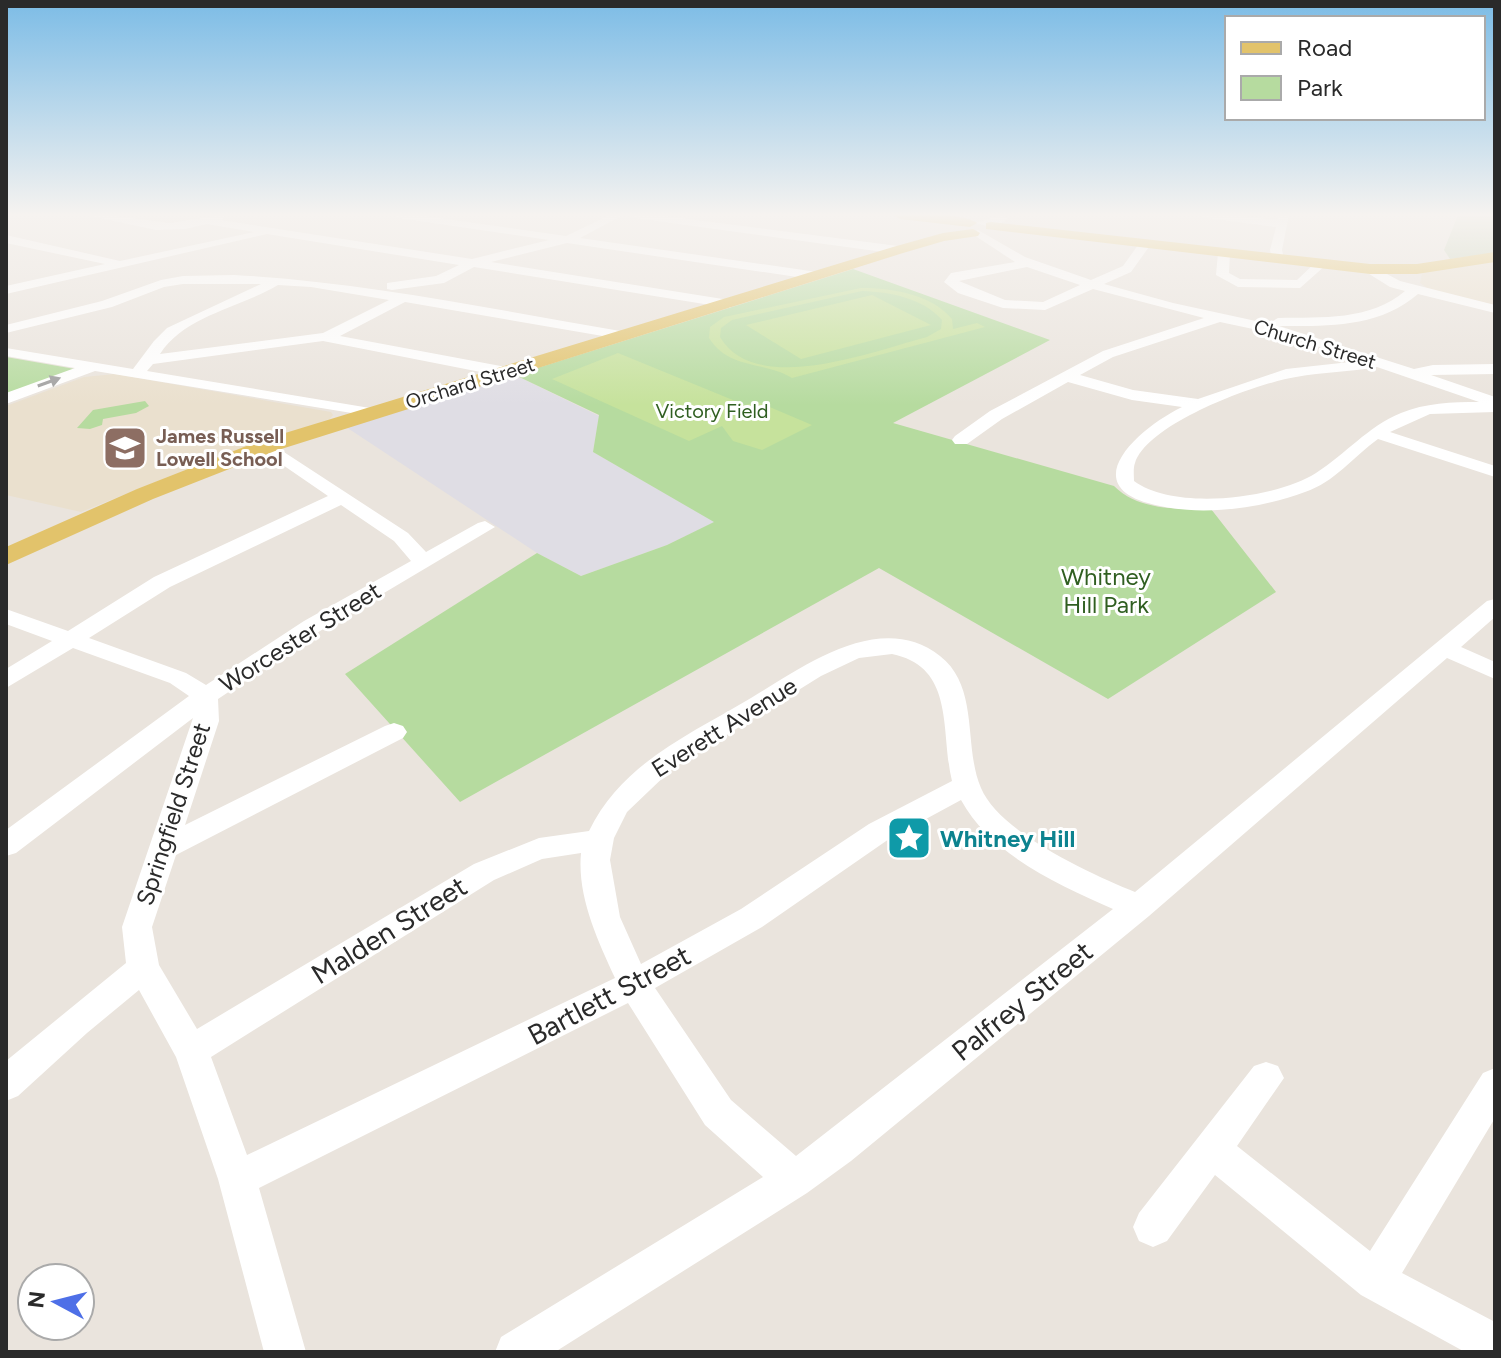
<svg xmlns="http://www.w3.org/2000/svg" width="1501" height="1358" viewBox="0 0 1501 1358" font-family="Figtree,sans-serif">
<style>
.industrial{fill:#dfdde4}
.education{fill:#eae0ce}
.green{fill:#b6db9f}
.cemetery{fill:#c5d2b6}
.pitch{fill:#c6e29c;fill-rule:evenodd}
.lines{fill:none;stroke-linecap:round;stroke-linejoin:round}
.minor{fill:#fff;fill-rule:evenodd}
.major{fill:#e2c36b;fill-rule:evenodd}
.oneway{fill:#9f9f9f}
.labels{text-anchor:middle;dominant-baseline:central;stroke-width:6;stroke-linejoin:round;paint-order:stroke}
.far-street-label{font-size:20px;fill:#2a2a2a;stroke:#fff}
.far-park-label{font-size:20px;fill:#305f21;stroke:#fff}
.far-education-label{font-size:20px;font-weight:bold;fill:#785e54;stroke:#fff;text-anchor:start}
.park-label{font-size:24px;fill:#305f21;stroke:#fff}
.street-label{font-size:24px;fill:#2a2a2a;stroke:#fff}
.culture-label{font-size:24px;font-weight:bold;fill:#0d838f;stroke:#fff;text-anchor:start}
.near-street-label{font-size:28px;fill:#2a2a2a;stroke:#fff}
</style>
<rect width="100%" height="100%" fill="#eae4dd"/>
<path class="industrial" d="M515,375L599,416L593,452L715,522L667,545L581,576L537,553L346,427Z"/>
<g class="education">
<path d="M1495,261V305L1430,290L1420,283L1422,274L1427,271Z"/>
<path d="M115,374L331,412L333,415L330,419L195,466L81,512L6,495V406L84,377Z"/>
</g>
<g class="green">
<path d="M853,269L1050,340L893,423L1114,486C1139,511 1179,509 1211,509L1276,592L1108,699L879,568L460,802L345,674L537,553L581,576L667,545L714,522L593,452L599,415L515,375Z"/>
<path d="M6,357L75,369L6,395Z"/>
<path d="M145,401L149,406L136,413L103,419L102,425L90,429L77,428L93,410Z"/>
</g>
<path class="cemetery" d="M1458,215H1495V253L1450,259L1444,250Z"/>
<g class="pitch">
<path d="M861,288C892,288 931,294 952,319L953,329L977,323L985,327L792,378C765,361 729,370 709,338L710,327L724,317ZM862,291C890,292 923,298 942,320L941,329L927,337C876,350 756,398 720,337L721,328L732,320Z"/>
<path d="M872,295L931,325L801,359L746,325Z"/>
<path d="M618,353L745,405L758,402L812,425L762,450L733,441L722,426L689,441L552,379Z"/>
</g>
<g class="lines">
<g class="minor">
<path d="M86,215H107L170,223L223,215L225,217L221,220L472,259L549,240L398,218L392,215H418L566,236L610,215H623L580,238L817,272L823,276L817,280L567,243L491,262L729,300L736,304L729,308L474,267L444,283L392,290L387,289V283L436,276L459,265L267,234L6,294V286L105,264L6,243V235L120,261L254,232L207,224L185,229L156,230Z"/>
<path d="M629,215H657L898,246L904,250L898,254L635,218Z"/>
<path d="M1002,215L1008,218L995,228L975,223Z"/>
<path d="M1200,215H1231L1277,220L1279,215H1289L1282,250L1284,259L1278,263L1272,259L1270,250L1276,227L1206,218Z"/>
<path d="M978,230L1025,257L1091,280L1123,266L1141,241H1149L1151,244L1131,272L1104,284L1173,303L1274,325L1271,322L1278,318C1322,317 1370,321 1405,291L1390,287L1366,272L1364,269L1370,265L1400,281L1495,305V313L1418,294C1379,328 1327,326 1279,326L1414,369L1433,365L1495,364V374L1431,375L1495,397V412L1430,414L1390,432L1495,466V477L1378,439C1353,457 1335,482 1305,492C1261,508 1206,516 1160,506C1071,489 1137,429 1182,407L1132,400L1068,382L1002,419L967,444H955L952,440L955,436L990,411L1103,351L1204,318L1093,289L1045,310L1003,308L958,293L944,282L951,273L1015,262L974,235L972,233ZM1027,267L1080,285L1043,302L1005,300L959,281ZM1220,322L1295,338L1359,361L1286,369L1198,399L1133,390L1080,375L1113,357ZM1377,367L1479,402C1452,402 1425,403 1401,413C1367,427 1346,454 1316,473C1275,499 1174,511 1134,481C1134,476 1133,468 1135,463C1148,423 1258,383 1296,377C1323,372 1350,372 1377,367Z"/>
<path d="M1224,249L1230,253L1229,273L1240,279L1297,280L1316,262L1326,265L1300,288L1238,287L1216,275L1218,253Z"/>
<path d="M234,275C366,282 495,310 626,332L633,336L626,340L405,302L340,336L506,367L514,372L506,377L323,341L153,364L147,371L370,408L376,409L378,413L376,417L95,371L6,404V393L75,368L6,356V348L133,369L154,341L167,328L261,284H183L164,287L112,307L6,333V325L102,301L161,280L183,276ZM278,285L311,287L389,300L323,333L160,354C185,315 240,308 278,285Z"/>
<path d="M267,441L408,533L426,552L478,523L485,521L495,527L320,631L218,699L219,721L185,825L385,726L394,723L403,726L407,732L403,738L176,855L152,927L159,965L197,1029L474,864L539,838L589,831C622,763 689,735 751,698C803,667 880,609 940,656C980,687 963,747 981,788C1000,833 1091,874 1135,892L1487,601L1495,599V617L1461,647L1495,662V679L1447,658L1149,916L851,1161L807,1193L555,1352H495L501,1337L763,1177L705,1125L628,1003L259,1188L306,1352H264L218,1179L176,1057L139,990L87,1033L18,1096L6,1101V1061L126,963L122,927L193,718L16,853L6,856V830L189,696L170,683L73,648L6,688V669L52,641L6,624V609L68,631L154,577L328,496L261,450L258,446L261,442ZM341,505L394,541L411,561L304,621L206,685L186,673L89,638L170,587ZM892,654C956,667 940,732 952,781L869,824L741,909L641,964L620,917L610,860L614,838L627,812L672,769L821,676L859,658ZM961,800C991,855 1059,885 1113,909L796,1156L731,1100L655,988L762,927L889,839ZM581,853C577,896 597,939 615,978L247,1155L211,1057L494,880L542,859Z"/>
<path d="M1266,1062L1278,1066L1284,1078L1237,1146L1370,1251L1483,1073L1495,1068V1118L1402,1273L1495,1322V1352H1465L1361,1295L1215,1175L1167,1241L1153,1247L1139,1241L1133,1227L1139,1213L1254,1066Z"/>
</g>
<g class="major">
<path d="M893,215C913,214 962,212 977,223L970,227L900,219Z"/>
<path d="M991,222L1370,264H1417L1495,252V262L1417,274H1370L986,229V223Z"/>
<path d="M973,229L980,233L978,236L944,241L903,253L275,451L153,499L6,565V547L137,489L259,441L893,247L943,233Z"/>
</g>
</g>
<defs><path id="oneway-solid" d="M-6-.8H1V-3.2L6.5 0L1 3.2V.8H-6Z" transform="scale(2)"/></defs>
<use class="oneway" href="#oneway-solid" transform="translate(49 382) rotate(-20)"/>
<linearGradient id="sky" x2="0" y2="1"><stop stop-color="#7cbce6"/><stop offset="0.53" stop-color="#f6f3f0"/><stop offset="1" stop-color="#f6f3f0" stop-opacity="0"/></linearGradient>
<rect width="1501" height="405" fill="url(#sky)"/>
<defs>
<g id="school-square" transform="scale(2.3)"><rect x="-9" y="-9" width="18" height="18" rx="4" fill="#8d6e63" stroke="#fff"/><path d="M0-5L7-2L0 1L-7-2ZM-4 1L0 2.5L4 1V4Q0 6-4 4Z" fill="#fff"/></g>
<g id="sight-square" transform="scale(2.3)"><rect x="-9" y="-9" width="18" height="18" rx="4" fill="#0f9aa8" stroke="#fff"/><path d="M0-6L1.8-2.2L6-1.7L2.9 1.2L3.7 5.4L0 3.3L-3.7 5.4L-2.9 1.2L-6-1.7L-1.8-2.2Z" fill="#fff"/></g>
</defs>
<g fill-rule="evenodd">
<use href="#school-square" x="125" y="448"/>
<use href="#sight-square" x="909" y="838"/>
</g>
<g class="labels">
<g class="far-street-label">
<text transform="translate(1315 344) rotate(17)">Church Street</text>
<text transform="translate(470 383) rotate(-17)">Orchard Street</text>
</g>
<g class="far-park-label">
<text x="712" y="411">Victory Field</text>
</g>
<g class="far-education-label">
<text x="156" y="436">James Russell<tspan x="156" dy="23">Lowell School</tspan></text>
</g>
<g class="park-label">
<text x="1106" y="576">Whitney<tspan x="1106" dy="28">Hill Park</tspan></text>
</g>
<g class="street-label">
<text transform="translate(300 637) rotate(-32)">Worcester Street</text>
<text transform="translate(724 727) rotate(-32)">Everett Avenue</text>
<text transform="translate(173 814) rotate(-72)">Springfield Street</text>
</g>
<g class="culture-label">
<text x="940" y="838">Whitney Hill</text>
</g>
<g class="near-street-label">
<text transform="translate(389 930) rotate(-32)">Malden Street</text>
<text transform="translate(609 995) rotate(-28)">Bartlett Street</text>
<text transform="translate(1022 1001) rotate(-39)">Palfrey Street</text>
</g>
</g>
<rect width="1501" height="1358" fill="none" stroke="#2a2a2a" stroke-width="16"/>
<rect x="1225" y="16" width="260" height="104" fill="#ffffff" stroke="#aaaaaa" stroke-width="2"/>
<rect x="1241" y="42" width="40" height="12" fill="#e2c36b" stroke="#aaaaaa" stroke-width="2"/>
<text x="1297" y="56" font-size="24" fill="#2a2a2a">Road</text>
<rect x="1241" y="76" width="40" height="24" fill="#b6db9f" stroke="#aaaaaa" stroke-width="2"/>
<text x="1297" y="96" font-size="24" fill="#2a2a2a">Park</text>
<g transform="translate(56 1302) rotate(277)"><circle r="38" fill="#ffffff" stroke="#aaaaaa" stroke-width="2"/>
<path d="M0-6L14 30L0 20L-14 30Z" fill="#4e6fe7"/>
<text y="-12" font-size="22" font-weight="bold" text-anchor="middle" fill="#2a2a2a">N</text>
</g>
</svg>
